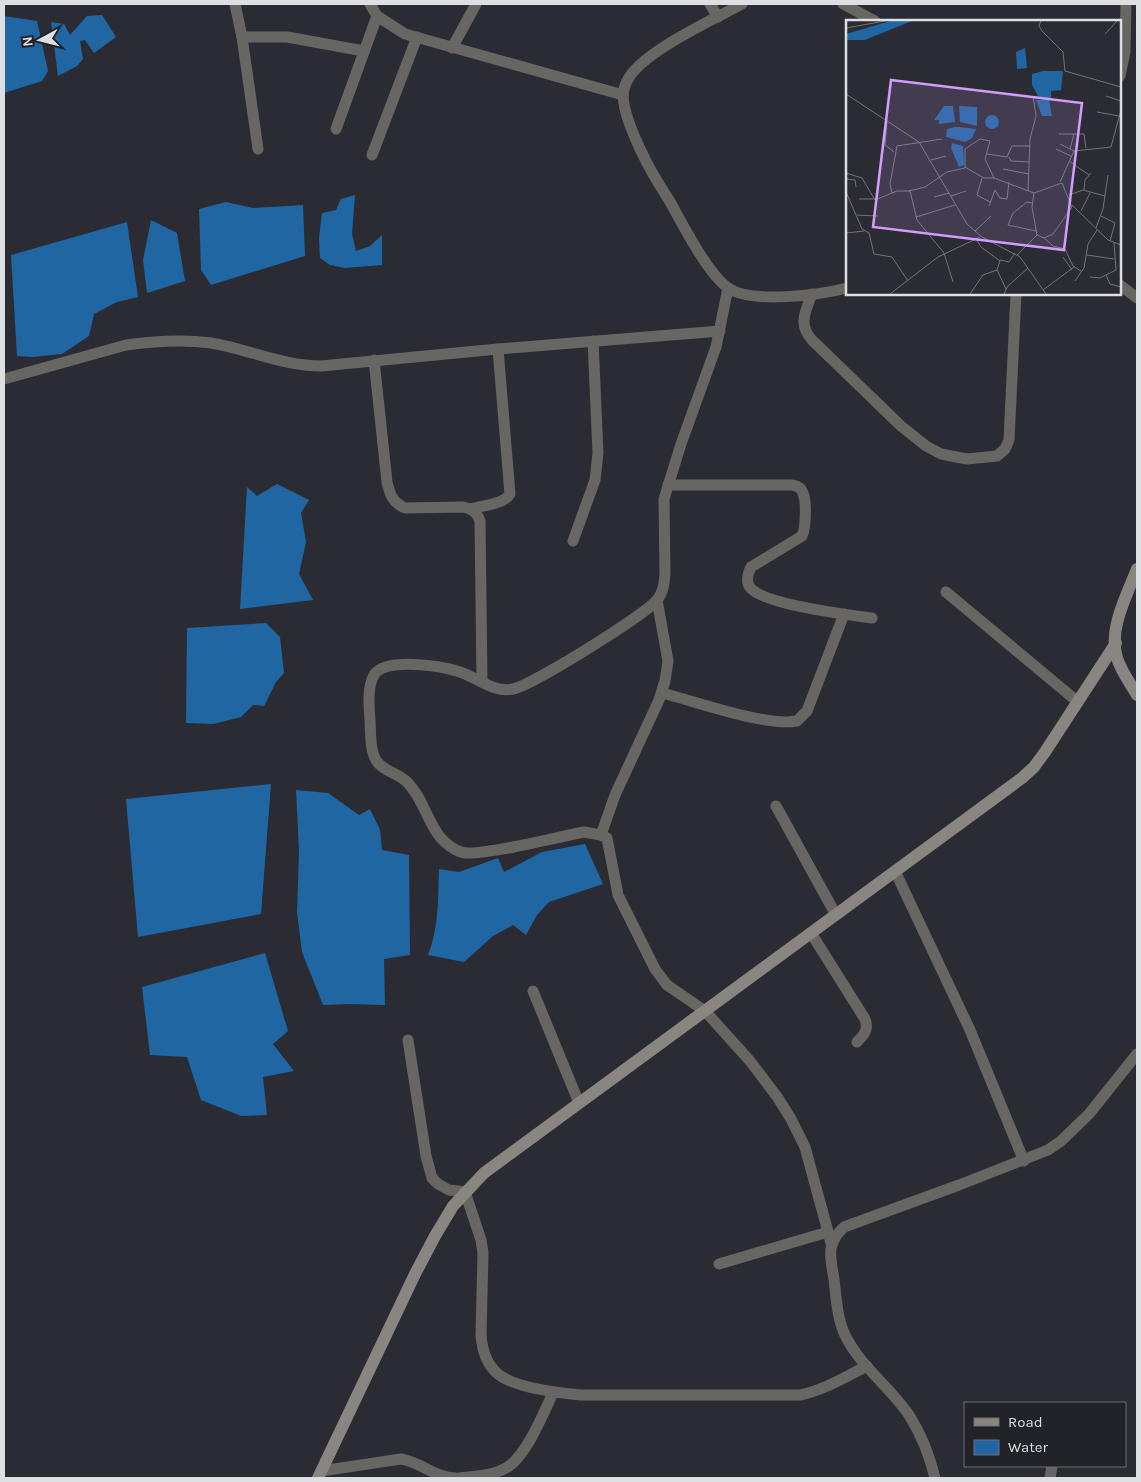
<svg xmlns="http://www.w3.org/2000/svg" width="1141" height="1482" viewBox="0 0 1141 1482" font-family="Karla,sans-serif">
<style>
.water{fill:#1f66a3}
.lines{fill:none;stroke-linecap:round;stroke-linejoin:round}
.street{stroke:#686663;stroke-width:11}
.secondary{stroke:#898581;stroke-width:12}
.inset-road{fill:none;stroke:#737479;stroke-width:1}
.view{fill:#d29dfd;fill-opacity:0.15;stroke:#d29dfd;stroke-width:2.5}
.inset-edge{fill:none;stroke:#dedfe3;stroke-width:2.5}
</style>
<rect width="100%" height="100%" fill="#2b2c33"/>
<g class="water">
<path d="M102,15L116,37L94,53L85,40L80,41L83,59L77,66L58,76L51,22L64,24L70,35L87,16Z"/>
<path d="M4,16L37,21L48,71L42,81L4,93Z"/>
<path d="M355,195L352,234L356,251L370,246L382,235V265L345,268L330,265L320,258L319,238L322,213L336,210L341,199Z"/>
<path d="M226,202L253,208L303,205L305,256L211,285L201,270L199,209Z"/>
<path d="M151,220L177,233L185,281L147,293L143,260Z"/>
<path d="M127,222L138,297L117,302L94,314L89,336L62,354L33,357L17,356L11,255Z"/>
<path d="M277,484L309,500L301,513L306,542L299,574L313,600L240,609L247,487L257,496Z"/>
<path d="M266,623L280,637L284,673L276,682L264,706L253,705L241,717L213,724L186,723L187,628Z"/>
<path d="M271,784L261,914L138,937L126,799Z"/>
<path d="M296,790L328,793L359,815L370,809L380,830L382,850L409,855L410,955L384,959L385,1005L349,1004L323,1005L302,952L297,912L299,851Z"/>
<path d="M585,844L603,884L549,902L537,915L526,935L513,925L493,936L464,962L428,955C439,928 438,898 439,869L459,872L498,858L504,872L542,852Z"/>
<path d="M265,953L288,1031L273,1044L294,1071L263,1077L267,1115L241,1116L201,1100L187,1057L150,1055L142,987Z"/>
</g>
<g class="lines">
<g class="street">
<path d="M235,4L242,37L258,149"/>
<path d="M370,4L377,16L405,34L623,95"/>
<path d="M710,4L718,17"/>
<path d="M742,4C713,20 641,52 627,81C625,85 623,92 623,96C624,114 636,141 644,157C651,172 660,186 669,200C682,223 707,273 728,288C752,304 820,295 847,288"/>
<path d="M843,4L875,21"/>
<path d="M242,37H287L364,51"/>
<path d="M452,48L476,4"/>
<path d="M1120,76L1125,52L1126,4"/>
<path d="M336,129L377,16"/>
<path d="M372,155L417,37"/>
<path d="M1120,285L1137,298"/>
<path d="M728,288L716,347L681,444L664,499L665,575C664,584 663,593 657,600C645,615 531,686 513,689C494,693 478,678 460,672C442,666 386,657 374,675C367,687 369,707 370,720C371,732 369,754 379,764C387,772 399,774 407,782C423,798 427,821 440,837C445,843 454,850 461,852C478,858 561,836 584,832L601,835L607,838L618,895L655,969L667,985L705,1011L750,1061L778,1098L791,1119L805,1147L831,1243"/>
<path d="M812,294C805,312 798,324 812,340L901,426L926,446L941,454L967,459L997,456L1005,449L1009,440L1016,294"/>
<path d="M374,360L387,482C390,495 393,503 405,508L463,507C472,509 477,512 480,521L482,681"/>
<path d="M4,379L126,345C154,341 183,339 211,343C248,349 283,366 321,366L498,349L720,331"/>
<path d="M668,485H792C796,486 800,486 802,491C807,499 806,527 802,536L751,567C748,573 746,580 749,586C759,604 850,615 872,618"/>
<path d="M471,509C483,505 503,505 510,494L498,349"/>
<path d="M573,541L595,480L598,453L593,341"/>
<path d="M946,592L1078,702"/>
<path d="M662,693C695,701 766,727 797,721L807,711L844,614"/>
<path d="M776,806L836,915"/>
<path d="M601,835L615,795L659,700L665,681L668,661L657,600"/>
<path d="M895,871L970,1030L1024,1161"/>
<path d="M811,933L865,1019C869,1030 864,1035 857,1042"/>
<path d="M533,991L579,1103"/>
<path d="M408,1040L426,1156L432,1178L438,1184L449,1190L465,1192L481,1240L483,1253L481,1335C482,1349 486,1364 498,1374C515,1388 559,1393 581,1395H800C824,1390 845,1377 867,1366"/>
<path d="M719,1264L828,1232"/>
<path d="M321,1471L401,1459C421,1462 435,1478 456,1478"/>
<path d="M460,1478C476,1476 492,1476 506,1468C526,1457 543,1414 553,1393"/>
<path d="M935,1478C930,1457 921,1434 909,1415C890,1387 860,1366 845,1335C837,1318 836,1296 834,1279C830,1256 826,1244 844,1227L959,1185L1048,1150L1061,1141L1089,1114L1137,1054"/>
<path d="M1050,1478L1052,1466"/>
</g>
<g class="secondary">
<path d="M1137,569C1127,595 1108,629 1117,658C1121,671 1130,683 1137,695"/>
<path d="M318,1478L415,1274L435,1236L453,1206L484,1173L1022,778L1034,767L1045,752L1116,643"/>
</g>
</g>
<g transform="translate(846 20)">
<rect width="275" height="275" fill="#2b2c33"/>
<path d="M44,1H66L19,20H0V14ZM179,28L181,48L171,49L170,32ZM197,51H217L215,70L205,71V78H193L186,65V54ZM190,80H203L206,96H196ZM98,86H107L109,102L93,104V100H88ZM113,86L131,87V106L114,102ZM139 102a7 7 0 1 1 14 0a7 7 0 1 1-14 0ZM109,107H114L130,109L126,118L119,122L100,117L101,109ZM106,123L117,126L118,145L113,147L105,128Z" fill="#1f66a3"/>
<path class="inset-road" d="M195,1L193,6L196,11L217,32L219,51L275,67M0,8L39,1M259,14L271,1M0,74L73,122L121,204L136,217L174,237L200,274M260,76L275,81M251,92L273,96M41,102L39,125L48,132M213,114H238L240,128M214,124L228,131M210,129L225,136M224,129L228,114M141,134L161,137L166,126H184M163,137L165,141L183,142M85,140L100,136M223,141L243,155M119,147L138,158H148M157,149L183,154M0,153L16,158L29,180L51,171H64L71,200L98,233L107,262M136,158L131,175L144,182M0,159L9,160L10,167M214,162L228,131L265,127L275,90M238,170L239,160L245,153M63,171L79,167L101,152L119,148V129L134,119L144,121L139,139L148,158L188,173M182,171L184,119L190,96L187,76M0,172L16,209L23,213L28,234L46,237L62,261M46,173L44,164L51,126L96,119M223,175L237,170L259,176M105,176L120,171M88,177L103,173M13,179H29M186,183L181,182L167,193L162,205L190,211M226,185L262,220L275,225M143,186L149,170L154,178L161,179L163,162M235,191L244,173M11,195L32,196M255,196L269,203L264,221M70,197L109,185M250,208L257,189L262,155M129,211L145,196M0,213L18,211M198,218L207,226L219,229L227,246L235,251M171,235L191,215L186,187L188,173L216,163L226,187L207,214L198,218L191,215M241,235L268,239M217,237L226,250M154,240L163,242L169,233M151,250L160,269M260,255L264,264L275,267M244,257L254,258L270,250L268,223M229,261L238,248L242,224L251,210M197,270L228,247M44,274L92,237L134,217M124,274L137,255L151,250L154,241L135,227L130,219M158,274L161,267L182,248"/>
<path class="view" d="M45,60L236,83L218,230L27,207Z"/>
<rect width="275" height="275" class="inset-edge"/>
</g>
<rect width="1141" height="1482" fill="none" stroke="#dedfe3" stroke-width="10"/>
<rect x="964" y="1402" width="162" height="65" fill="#222329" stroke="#6d6e73"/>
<rect x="974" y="1418" width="25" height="8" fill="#898581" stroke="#6d6e73"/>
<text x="1008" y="1427" font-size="15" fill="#dedfe3">Road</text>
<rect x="974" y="1440" width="25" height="15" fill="#1f66a3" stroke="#6d6e73"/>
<text x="1008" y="1452" font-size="15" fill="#dedfe3">Water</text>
<g transform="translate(40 40) rotate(263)" stroke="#222329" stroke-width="4" paint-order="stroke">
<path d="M0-4L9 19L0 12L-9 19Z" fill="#dedfe3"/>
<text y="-8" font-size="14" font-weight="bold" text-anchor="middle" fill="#dedfe3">N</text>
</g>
</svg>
